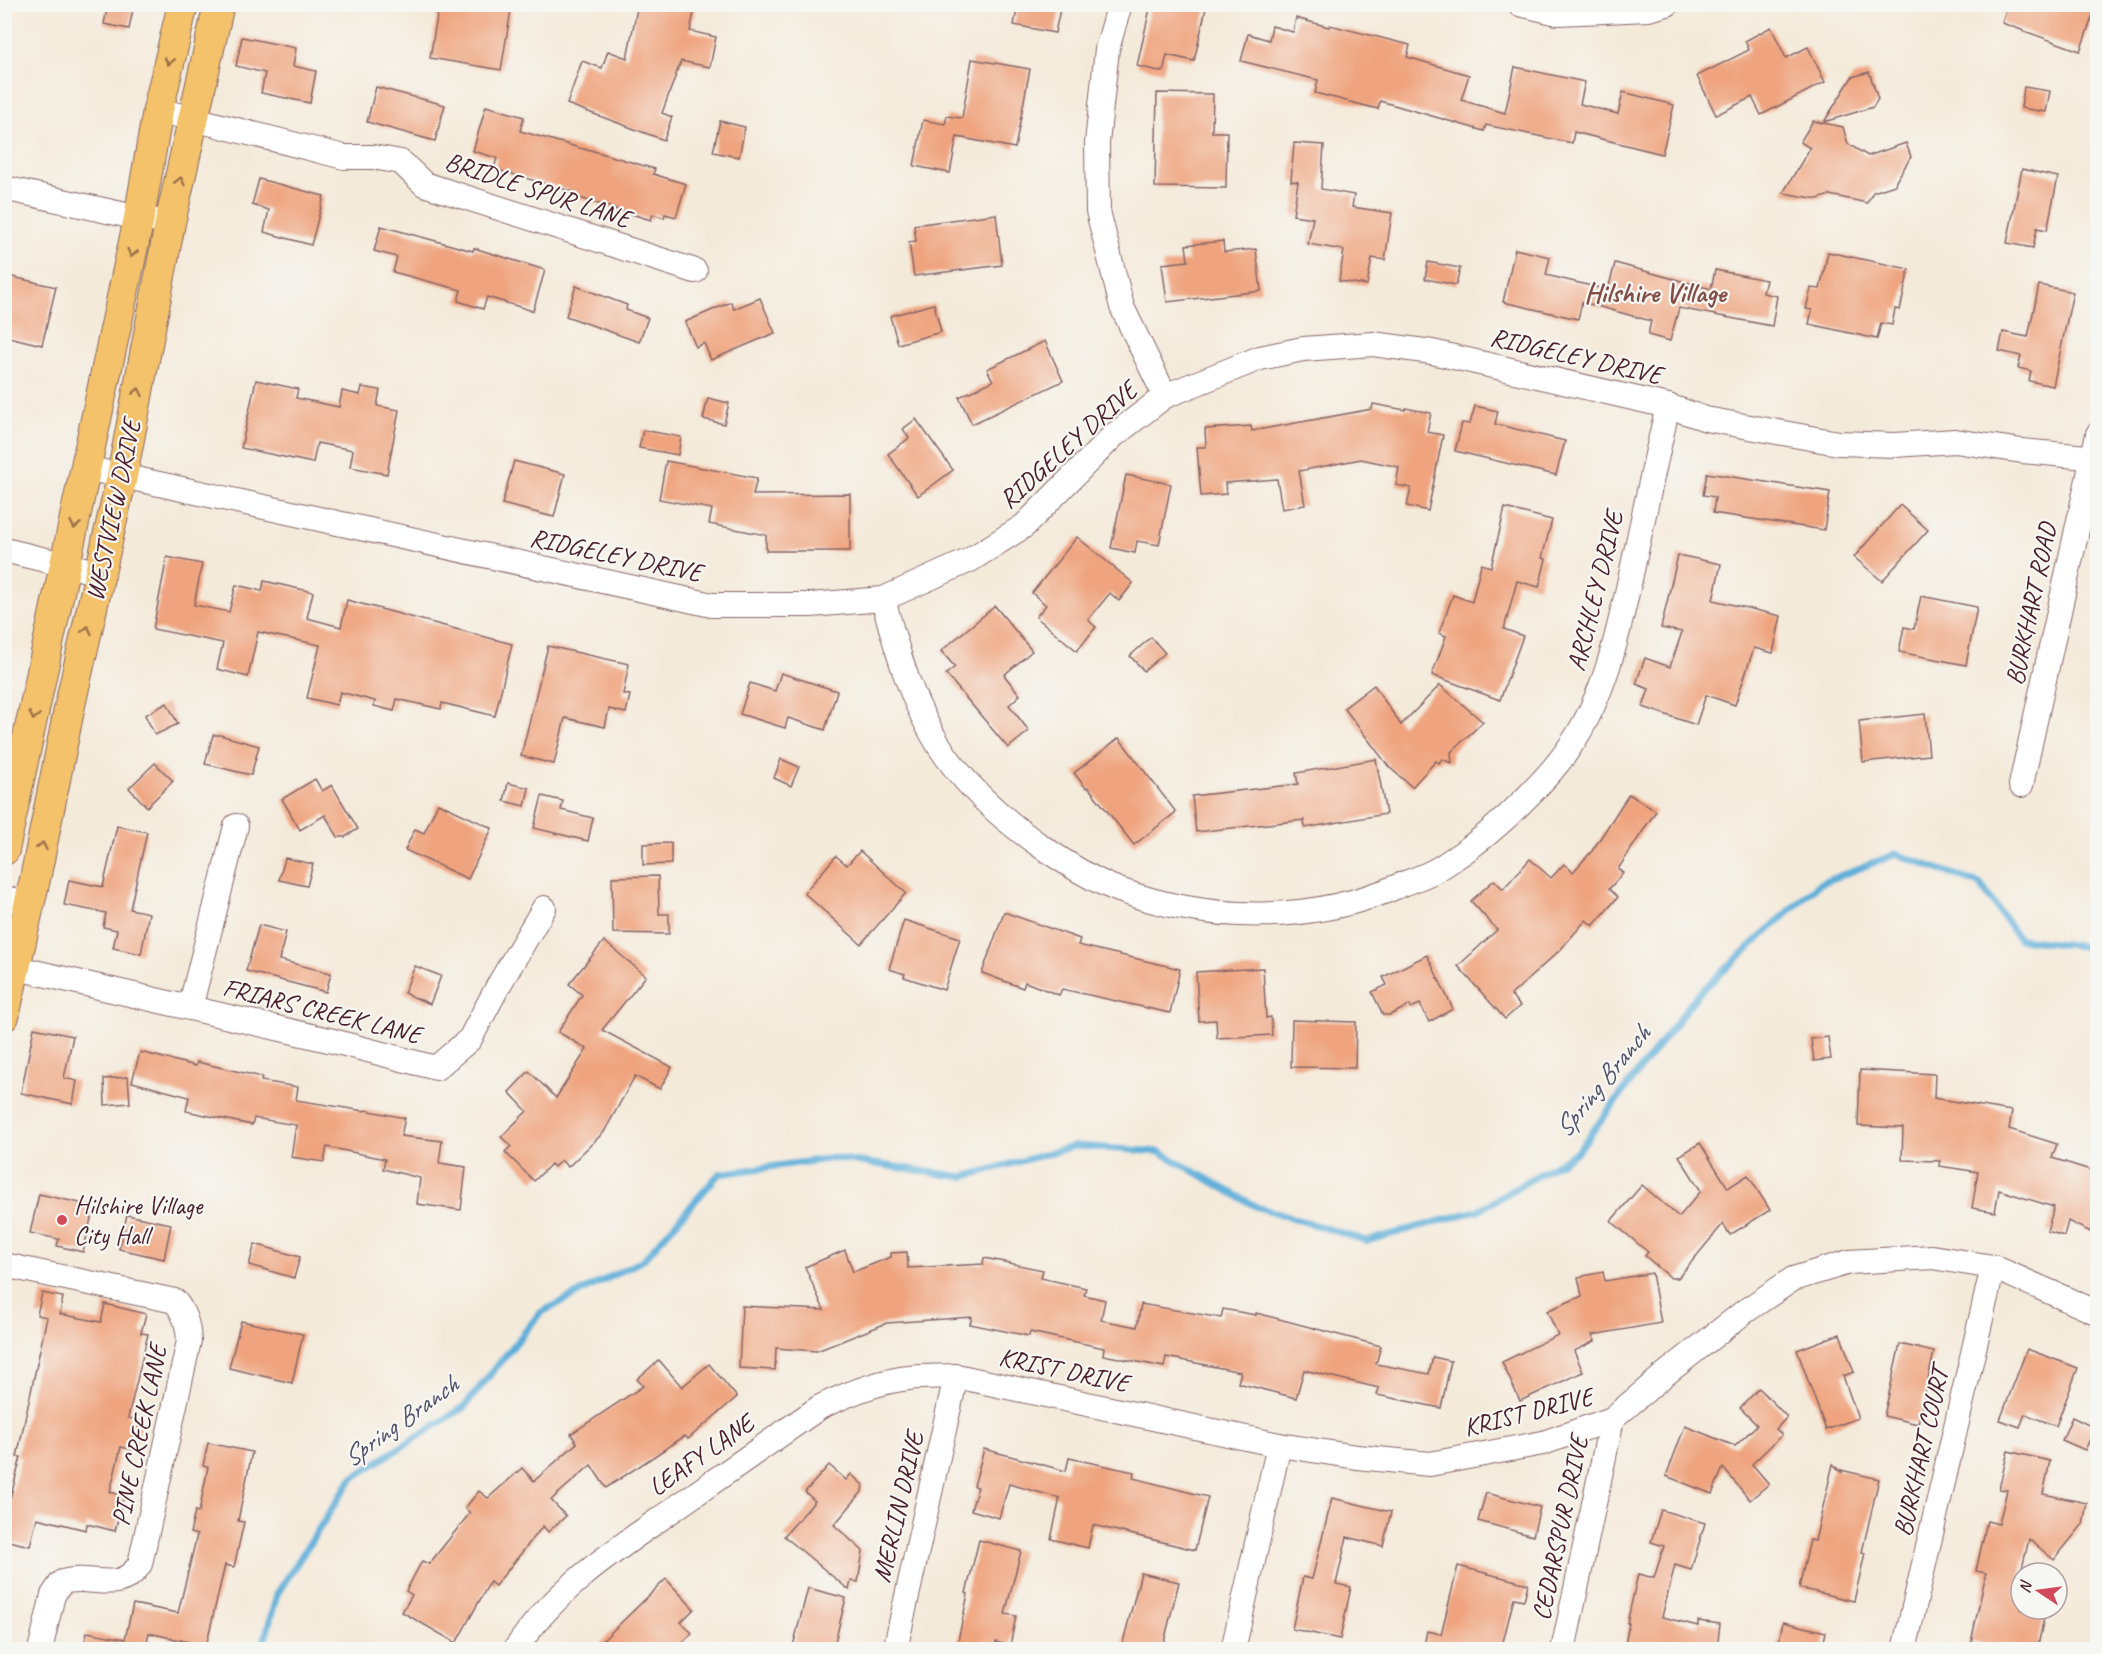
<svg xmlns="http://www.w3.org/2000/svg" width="2102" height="1654" viewBox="0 0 2102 1654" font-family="Caveat,sans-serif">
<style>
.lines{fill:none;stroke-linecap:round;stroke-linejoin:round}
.stream{stroke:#5eafd9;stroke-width:7}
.building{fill:#efa47f}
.minor-casing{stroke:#866668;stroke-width:26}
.major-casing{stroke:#866668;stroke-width:32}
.minor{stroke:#fff;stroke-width:24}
.major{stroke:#f3c26a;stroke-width:30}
.oneway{stroke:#9e704a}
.poi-dot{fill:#d1495b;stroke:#f6f6f2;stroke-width:2}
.labels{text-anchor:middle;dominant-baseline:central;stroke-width:4.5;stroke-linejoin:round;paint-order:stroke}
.street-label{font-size:26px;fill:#4a1f2b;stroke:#f6f6f2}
.poi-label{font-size:26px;fill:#4a1f2b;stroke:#f6f6f2;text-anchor:start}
.water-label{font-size:27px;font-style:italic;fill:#515168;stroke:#f6f6f2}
.quarter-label{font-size:28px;font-weight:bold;fill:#844e48;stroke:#f6f6f2}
</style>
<rect width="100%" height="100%" fill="#f6f6f2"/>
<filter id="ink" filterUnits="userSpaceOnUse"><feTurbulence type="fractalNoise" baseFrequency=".0167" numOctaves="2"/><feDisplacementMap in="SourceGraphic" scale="12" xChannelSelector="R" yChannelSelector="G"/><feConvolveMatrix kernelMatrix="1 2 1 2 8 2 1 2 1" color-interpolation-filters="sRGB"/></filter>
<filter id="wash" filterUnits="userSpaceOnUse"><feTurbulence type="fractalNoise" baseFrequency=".008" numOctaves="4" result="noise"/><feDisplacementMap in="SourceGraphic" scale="24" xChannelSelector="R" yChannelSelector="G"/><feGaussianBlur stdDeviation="1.35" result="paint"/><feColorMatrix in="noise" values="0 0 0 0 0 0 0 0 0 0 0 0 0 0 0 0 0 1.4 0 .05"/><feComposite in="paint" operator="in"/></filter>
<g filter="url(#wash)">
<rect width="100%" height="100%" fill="#f4eada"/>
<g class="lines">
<path class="stream" d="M262,1650L277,1594L351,1479L464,1407L540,1313L643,1260L719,1174L834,1158L963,1177L1075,1146L1160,1152L1257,1207L1367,1241L1479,1210L1577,1152L1697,995L1819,884L1896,854L1980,884L2019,939L2098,948"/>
</g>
<g id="blocks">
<g class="building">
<path d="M108,4H134L129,29L104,24Z"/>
<path d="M439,4H512L501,70L430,58Z"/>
<path d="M638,4H696L690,31L716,37L710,67L681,61L662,113L672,117L664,140L567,104L582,61L602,68L608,51L627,58Z"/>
<path d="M1018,4H1061L1055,33L1014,25Z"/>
<path d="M1151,4H1207L1194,61L1167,55L1163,72L1137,66Z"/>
<path d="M2008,4H2097L2080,51L2002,23Z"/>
<path d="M1296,18L1329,27L1330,25L1410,45L1407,57L1469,75L1461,100L1505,113L1515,67L1585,82L1580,104L1618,114L1623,92L1674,105L1662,154L1574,132L1572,143L1486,125L1484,131L1380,101L1378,109L1315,93L1318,80L1241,61L1248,34L1269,40L1272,26L1293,32Z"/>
<path d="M1771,27L1786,58L1808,47L1825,82L1761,115L1752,97L1716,115L1697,76L1749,50L1745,41Z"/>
<path d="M242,37L296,48L293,66L316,71L310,103L261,93L265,73L236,66Z"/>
<path d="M972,59L1030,69L1015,148L957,137L950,173L914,166L923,120L945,124L947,116L962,118Z"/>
<path d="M1869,72L1878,99L1873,107L1824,122L1852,77Z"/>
<path d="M376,87L445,105L435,141L367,122Z"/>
<path d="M2024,87L2050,91L2046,112L2021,108Z"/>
<path d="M1157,93L1213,94L1212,132H1227L1226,188L1155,187Z"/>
<path d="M486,106L524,117L520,131L587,150V149L655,169L653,174L686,184L676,217L665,214L664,218L653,214L651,220L573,196L574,192L494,169L497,158L473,151Z"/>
<path d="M720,121L745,127L739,157L713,152Z"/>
<path d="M1813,121L1843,127L1848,144L1868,156L1906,143L1911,157L1896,181L1895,185L1873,192L1867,203L1830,195L1818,199L1783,193L1810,148L1800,142Z"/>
<path d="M1294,143L1324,145L1321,189L1354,195L1352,207L1392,213L1385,260L1372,258L1367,285L1339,281L1344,250L1308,244L1313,218L1293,215L1298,182L1291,181Z"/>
<path d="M2022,169L2058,177L2047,230L2037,228L2033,248L2007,243Z"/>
<path d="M259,179L324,196L311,245L264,232L269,210L252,205Z"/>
<path d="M996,214L1002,265L914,276L909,242L916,241L914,225Z"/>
<path d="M381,226L473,251L474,248L545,270L533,311L487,297L483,309L458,301L461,290L393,272L397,257L374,251Z"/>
<path d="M1223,241L1224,252L1256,249L1261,291L1167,302L1162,264L1188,261L1186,245Z"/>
<path d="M1515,249L1550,257L1546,275L1608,290L1615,263L1711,289L1715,270L1766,280L1763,293L1777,296L1772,326L1679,308L1670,341L1648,335L1651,321L1582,302L1578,319L1503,302Z"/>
<path d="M1828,252L1909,269L1900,310L1895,309L1892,325L1881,323L1877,339L1809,324L1812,310L1806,309L1811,288L1820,289Z"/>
<path d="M1428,262L1460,268L1456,285L1425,279Z"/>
<path d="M4,275L56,287L42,345L4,336Z"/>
<path d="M2039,285L2073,292L2053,386L2029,381L2031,371L2018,368L2021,356L1999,351L2003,332L2028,337Z"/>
<path d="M576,286L627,305L626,310L648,318L639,342L566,316Z"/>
<path d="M760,298L775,333L711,360L704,343L696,347L685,322L731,302L734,309Z"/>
<path d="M934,304L941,332L898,344L890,316Z"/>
<path d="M1045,341L1063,381L972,424L959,397L993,381L987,369Z"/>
<path d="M256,380L298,389L296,398L339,407L342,391L360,395L362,387L380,390L377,406L399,410L387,474L350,467L353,450L317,443L313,463L241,448Z"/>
<path d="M708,398L729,403L724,424L703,419Z"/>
<path d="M1373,404L1405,410L1406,408L1431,413L1427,432L1443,435L1428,511L1407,506L1411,488L1396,485L1399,467L1361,459L1299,471L1305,505L1282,509L1277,479L1225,483L1226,494L1201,496L1197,447H1206L1205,429L1251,426L1252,431L1372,409Z"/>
<path d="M1475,406L1498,411L1495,424L1565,441L1556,475L1455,451L1462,423L1470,424Z"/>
<path d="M916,419L953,470L918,496L888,454L909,438L903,429Z"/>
<path d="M643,430L681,437L678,455L639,448Z"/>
<path d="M514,461L565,474L554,517L502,504Z"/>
<path d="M666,461L757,478L753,495L850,494V551H766V535L709,524L712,509L659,499Z"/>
<path d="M1707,473L1830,492L1824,530L1713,513L1715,497L1703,495Z"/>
<path d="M1126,475L1171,484L1159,545L1137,541L1135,553L1111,548Z"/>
<path d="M1900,505L1928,530L1882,581L1854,557Z"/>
<path d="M1505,508L1552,520L1542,558L1546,559L1539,587L1517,581L1504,629L1523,636L1500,700L1432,675L1446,636L1439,633L1453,595L1472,602L1481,564L1491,567Z"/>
<path d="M1077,537L1133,583L1119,601L1110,593L1088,620L1096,627L1077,651L1036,617L1046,605L1032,593Z"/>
<path d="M1678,555L1721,564L1713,600L1781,616L1773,653L1754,648L1735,705L1706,695L1696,725L1643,707L1649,689L1636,684L1645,658L1670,667L1682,632L1661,628Z"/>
<path d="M167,557L202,564L194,605L229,612L236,585L262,591L264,581L313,592L307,618L341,627L347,600L512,644L495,716L442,703L441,709L397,699L394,711L374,706L375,701L340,692L337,705L307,698L320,645L258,632L248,677L217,669L223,643L153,629Z"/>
<path d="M1921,596L1977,607L1966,665L1899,652L1904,627L1914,629Z"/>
<path d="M995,606L1032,651L1004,675L1020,695L1009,705L1029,731L1008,748L946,674L955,667L941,651Z"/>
<path d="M1151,637L1165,653L1144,671L1130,656Z"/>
<path d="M548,646L629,664L623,694L630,695L626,713L609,709L605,727L565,718L554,764L521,756Z"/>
<path d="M781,673L837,691L825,730L788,718L785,728L740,714L750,683L775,691Z"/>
<path d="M1374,685L1401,725L1440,685L1483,722L1451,752L1452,763L1442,759L1439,763L1436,761L1412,787L1389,767L1344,708Z"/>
<path d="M167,703L178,724L155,735L145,715Z"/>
<path d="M1925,714L1929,755L1863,762L1859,721Z"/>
<path d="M213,735H220L259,746L251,775L205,764Z"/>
<path d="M1119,738L1176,812L1134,845L1088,787L1086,788L1074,773Z"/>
<path d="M781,759L799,767L791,786L774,778Z"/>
<path d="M1376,759L1386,814L1305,828L1304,820L1196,832L1192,796L1298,784L1296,773Z"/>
<path d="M155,763L173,781L147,807L129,788Z"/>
<path d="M315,779L322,791L332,785L358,829L345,837H338L325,815L300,830L282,799Z"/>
<path d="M508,783L529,788L525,806L504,801Z"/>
<path d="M1629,794L1656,811L1618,869L1623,873L1609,889L1618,897L1593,926L1586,920L1561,949L1511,995L1520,1006L1505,1019L1458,966L1497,930L1471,901L1494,880L1503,889L1530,859L1551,878L1564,864L1573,872L1592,851Z"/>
<path d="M542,796L563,801L561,810L593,818L588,841L534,828Z"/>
<path d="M438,803L492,828L468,879L405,850L415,829L424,833Z"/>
<path d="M117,826L147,832L130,909L149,913L141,954L113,948L117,930L103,927L106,913L64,905L69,880L103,887Z"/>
<path d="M671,843V864L643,865V844Z"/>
<path d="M860,851L906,893L861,944L804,893L836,856L847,865Z"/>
<path d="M285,858L313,864L307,886L279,880Z"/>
<path d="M658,876L659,914H669V934L613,933L612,877Z"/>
<path d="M1004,912L1080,939L1078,945L1180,969L1170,1013L1062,989L1059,995L1025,982L1023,988L982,973Z"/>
<path d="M904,920L960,938L944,990L904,977L905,974L889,969Z"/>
<path d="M259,925L286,932L279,960L331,973L326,992L246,971Z"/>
<path d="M604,941L646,976L602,1030L672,1067L660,1089L635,1076L604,1132L568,1167L561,1160L554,1167L551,1164L534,1181L505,1152L511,1146L501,1137L527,1111L509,1092L529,1071L556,1098L587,1049L558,1032L582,995L569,984Z"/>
<path d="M1427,955L1453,1009L1429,1022L1420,1004L1411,1008L1410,1005L1390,1015H1383L1372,992L1387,985L1383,977Z"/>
<path d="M415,966L441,976L430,1004L404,993Z"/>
<path d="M1263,968L1266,1018L1271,1017L1272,1035L1217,1038L1216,1020L1199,1021L1196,972Z"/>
<path d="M1292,1020L1356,1022L1355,1068L1291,1067Z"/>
<path d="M34,1028L73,1036L64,1078L77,1081L73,1104L21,1093Z"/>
<path d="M1828,1037L1831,1059L1814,1061L1811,1039Z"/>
<path d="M140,1052L196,1066L197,1062L262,1077L261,1081L298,1087L296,1100L364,1111L365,1110L405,1118L401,1136L442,1141L439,1163L466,1167L461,1210L417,1204L420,1178L383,1169L385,1159L327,1147L324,1162L291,1157L296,1125L254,1118L252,1125L186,1111L189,1097L132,1082Z"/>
<path d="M1860,1070L1935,1074L1934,1098L2012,1111L2009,1129L2057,1144L2052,1158L2097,1172V1235L2068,1221L2064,1236L2047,1231L2054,1207L1999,1190L1995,1212L1972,1208L1978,1172L1939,1166L1940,1161L1902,1160L1903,1128L1858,1126Z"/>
<path d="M128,1077L130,1103L105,1105L104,1079Z"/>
<path d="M1700,1143L1728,1188L1748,1175L1770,1210L1730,1235L1723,1224L1678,1278H1671L1645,1256L1648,1252L1611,1221L1642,1185L1679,1217L1701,1191L1679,1156Z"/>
<path d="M39,1194L94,1206L83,1252L57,1246L59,1239L30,1233Z"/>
<path d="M127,1215L171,1224L164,1259L119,1249Z"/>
<path d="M255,1244L300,1257L294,1278L249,1265Z"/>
<path d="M845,1250L853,1272L891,1257V1253L907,1252L908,1268L983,1264L984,1258L1043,1270L1041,1278L1086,1288L1084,1295L1105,1300L1101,1320L1137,1327L1141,1304L1221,1318L1223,1309L1256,1315V1313L1381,1346L1376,1364L1429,1374L1433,1357L1451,1361L1441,1408L1377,1395L1379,1388L1304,1370L1296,1398L1238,1383L1241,1372L1166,1357L1164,1367L1103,1355L1104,1348L1030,1332L1029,1336L970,1324L972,1317L887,1323L817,1351L776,1348L775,1370L739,1368L742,1306L824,1310L805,1267Z"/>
<path d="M1603,1272L1605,1281L1652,1273L1661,1323L1592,1335L1595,1341L1574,1351L1583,1372L1520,1401L1502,1362L1558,1335L1547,1311L1582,1296L1578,1277Z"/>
<path d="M42,1293L63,1297L60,1314L101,1322L105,1304L146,1314L141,1333L148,1334L128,1418L141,1421L134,1450L121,1447L110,1492L124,1496L115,1531L87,1524L86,1530L37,1518L30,1546L4,1540V1522L21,1457H17L47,1317L37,1315Z"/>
<path d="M241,1321L303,1334L292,1383L229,1368Z"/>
<path d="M1840,1334L1854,1372L1843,1376L1858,1418L1826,1430L1797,1350Z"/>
<path d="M1900,1344L1934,1352L1918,1424L1884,1416Z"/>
<path d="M2027,1349L2078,1368L2056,1426L2025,1414L2020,1427L2000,1420Z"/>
<path d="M659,1360L682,1387L709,1364L737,1397L688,1439L685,1436L606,1488L591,1465L551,1500L566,1516L548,1532L543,1526L495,1586L490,1582L456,1643L402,1612L412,1595L406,1591L422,1561L429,1564L470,1513L465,1508L479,1491L488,1498L522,1468L534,1481L577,1443L571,1434L643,1386L637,1379Z"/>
<path d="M1759,1388L1787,1417L1776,1429L1782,1435L1752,1464L1769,1484L1750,1500L1723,1468L1712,1494L1666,1476L1685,1426L1735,1446L1757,1425L1740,1408Z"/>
<path d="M2072,1417L2095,1428L2085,1450L2062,1440Z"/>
<path d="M208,1443L252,1452L238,1521L244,1522L234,1567L225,1565L206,1646L149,1633L145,1650H83L87,1632L125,1639L133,1604L178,1613L197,1535L190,1533L195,1511L199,1512L208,1467L203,1466Z"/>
<path d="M984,1449L1066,1471L1069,1458L1134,1472L1133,1478L1208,1497L1195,1550L1093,1525L1088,1548L1051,1539L1060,1498L1009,1484L999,1518L971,1510L978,1487L974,1486Z"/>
<path d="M2008,1451L2050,1461L2043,1494L2087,1503L2083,1524L2054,1560L2029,1539L2015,1598L2021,1599V1609H2046L2037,1650H2004L1971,1642L1986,1573L1976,1571L1987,1521L1999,1524L2007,1490L1999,1489Z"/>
<path d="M1833,1464L1842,1473L1841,1470L1879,1479L1862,1552L1865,1553L1854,1601L1799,1588L1810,1540L1815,1541Z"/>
<path d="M829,1465L846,1480L851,1474L863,1485L862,1492L834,1525L863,1551L858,1582L851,1581L849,1590L784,1536L815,1501L805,1492Z"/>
<path d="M1486,1493L1540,1507L1533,1536L1478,1521Z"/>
<path d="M1332,1498L1391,1512L1383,1546L1347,1537L1336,1584L1351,1587L1340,1639L1292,1629L1303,1577L1312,1579Z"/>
<path d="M1661,1510L1705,1523L1691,1570L1675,1565L1662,1617L1698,1626V1621L1720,1624L1717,1648L1704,1646L1703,1650H1624L1629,1623H1627L1638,1574L1654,1578L1664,1546L1651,1542Z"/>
<path d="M979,1540L1021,1551L1005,1614L1016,1616L1010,1646L996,1642L994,1650H956L968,1594L966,1593Z"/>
<path d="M1458,1566L1528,1584L1524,1600L1514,1598L1501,1650H1423L1427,1631L1441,1634Z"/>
<path d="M1141,1573L1179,1582L1162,1650H1121Z"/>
<path d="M666,1579L694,1609L681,1622L692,1633L675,1650H593Z"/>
<path d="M808,1588L846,1598L833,1650H792Z"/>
<path d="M1783,1622L1826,1632L1822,1650H1777Z"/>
</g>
</g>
</g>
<g filter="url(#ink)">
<use href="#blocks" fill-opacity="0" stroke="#866668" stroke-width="1.5"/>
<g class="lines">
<g class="minor-casing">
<g id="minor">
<path d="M1120,4L1107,49L1097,143L1098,211L1122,307L1165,396"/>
<path d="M1520,4L1558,13L1649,9L1667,4"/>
<path d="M158,110L344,157H373L401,162L424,184L695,271"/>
<path d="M4,188L139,218L170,223"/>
<path d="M86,468L712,605H811L883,599L970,560L1024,526L1113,436L1165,396L1260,358L1303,349L1373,344L1432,352L1668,406L1706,419L1838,443L1895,445L1955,441L2022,451L2098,458"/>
<path d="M4,550L100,573"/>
<path d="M883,599C898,654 913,709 946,756C972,792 1006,822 1042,847C1066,863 1092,880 1119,890C1211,923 1313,924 1403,884C1416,879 1431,874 1443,866C1473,847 1501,824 1526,798C1542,782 1559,764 1571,745C1608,691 1620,624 1634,561C1645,509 1656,458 1668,406"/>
<path d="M2021,785L2098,434"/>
<path d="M4,898L30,903"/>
<path d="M4,965L333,1041L436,1068L470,1039L497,988L544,908"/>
<path d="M190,1008L236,826"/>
<path d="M4,1265L175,1301C185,1314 188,1325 189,1341L140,1564C119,1596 92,1573 62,1582L53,1595L40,1650"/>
<path d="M515,1650C555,1588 616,1550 674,1509C723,1475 771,1441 820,1407C847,1394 879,1381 909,1378C925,1376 941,1377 956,1376L1279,1445L1357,1457L1430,1464L1543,1443L1612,1419L1664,1375L1744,1312L1793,1279L1849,1262L1932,1257L1993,1267L2098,1313"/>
<path d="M895,1650L956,1376"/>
<path d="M1233,1650L1279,1445"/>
<path d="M1563,1650L1612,1419"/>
<path d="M1904,1650L1993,1267"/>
</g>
</g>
<g class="major-casing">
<g id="major">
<path d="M4,850L139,218L158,110L183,4"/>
<path d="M4,1016L35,879L70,705L122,476L170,223L219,4"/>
</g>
</g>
<use href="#minor" class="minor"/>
<use href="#major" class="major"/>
</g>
<defs><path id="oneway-chevron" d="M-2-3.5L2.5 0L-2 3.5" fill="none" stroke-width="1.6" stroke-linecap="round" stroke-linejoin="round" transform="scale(1.5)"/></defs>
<g class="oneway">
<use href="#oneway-chevron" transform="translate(169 61) rotate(103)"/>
<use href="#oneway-chevron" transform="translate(180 181) rotate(-77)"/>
<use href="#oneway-chevron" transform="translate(132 253) rotate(102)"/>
<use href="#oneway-chevron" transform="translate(138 392) rotate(-79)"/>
<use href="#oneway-chevron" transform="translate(75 525) rotate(102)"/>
<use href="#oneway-chevron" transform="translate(87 630) rotate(-77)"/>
<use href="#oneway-chevron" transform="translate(34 716) rotate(102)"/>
<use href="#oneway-chevron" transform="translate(42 846) rotate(-79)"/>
</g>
</g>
<circle class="poi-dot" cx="62" cy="1220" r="6"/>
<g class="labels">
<g class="street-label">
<text transform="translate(538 190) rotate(18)">BRIDLE SPUR LANE</text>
<text transform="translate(1576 356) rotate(13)">RIDGELEY DRIVE</text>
<text transform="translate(1068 445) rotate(-42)">RIDGELEY DRIVE</text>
<text transform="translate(113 510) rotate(-78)">WESTVIEW DRIVE</text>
<text transform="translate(616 555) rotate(12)">RIDGELEY DRIVE</text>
<text transform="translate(1595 591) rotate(-76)">ARCHLEY DRIVE</text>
<text transform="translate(2031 604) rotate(-78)">BURKHART ROAD</text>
<text transform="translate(322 1011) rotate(14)">FRIARS CREEK LANE</text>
<text transform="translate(1064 1370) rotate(12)">KRIST DRIVE</text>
<text transform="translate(1528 1412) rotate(-14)">KRIST DRIVE</text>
<text transform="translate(139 1435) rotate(-78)">PINE CREEK LANE</text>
<text transform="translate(1921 1452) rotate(-77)">BURKHART COURT</text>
<text transform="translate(701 1455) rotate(-35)">LEAFY LANE</text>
<text transform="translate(898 1507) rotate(-77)">MERLIN DRIVE</text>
<text transform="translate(1560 1528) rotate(-78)">CEDARSPUR DRIVE</text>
</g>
<g class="poi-label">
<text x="74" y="1205">Hilshire Village<tspan x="74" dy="30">City Hall</tspan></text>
</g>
<g class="water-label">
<text transform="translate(1602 1081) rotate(-51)">Spring Branch</text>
<text transform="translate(400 1421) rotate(-36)">Spring Branch</text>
</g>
<g class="quarter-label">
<text x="1655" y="292">Hilshire Village</text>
</g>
</g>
<rect width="2102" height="1654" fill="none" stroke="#f6f6f2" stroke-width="24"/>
<g transform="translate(2039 1591) rotate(283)"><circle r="28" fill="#f6f6f2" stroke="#b1a0a2" stroke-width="1.5"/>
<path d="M0-4.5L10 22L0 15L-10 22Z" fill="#d1495b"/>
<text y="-9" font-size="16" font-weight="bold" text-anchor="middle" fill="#4a1f2b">N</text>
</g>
</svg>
